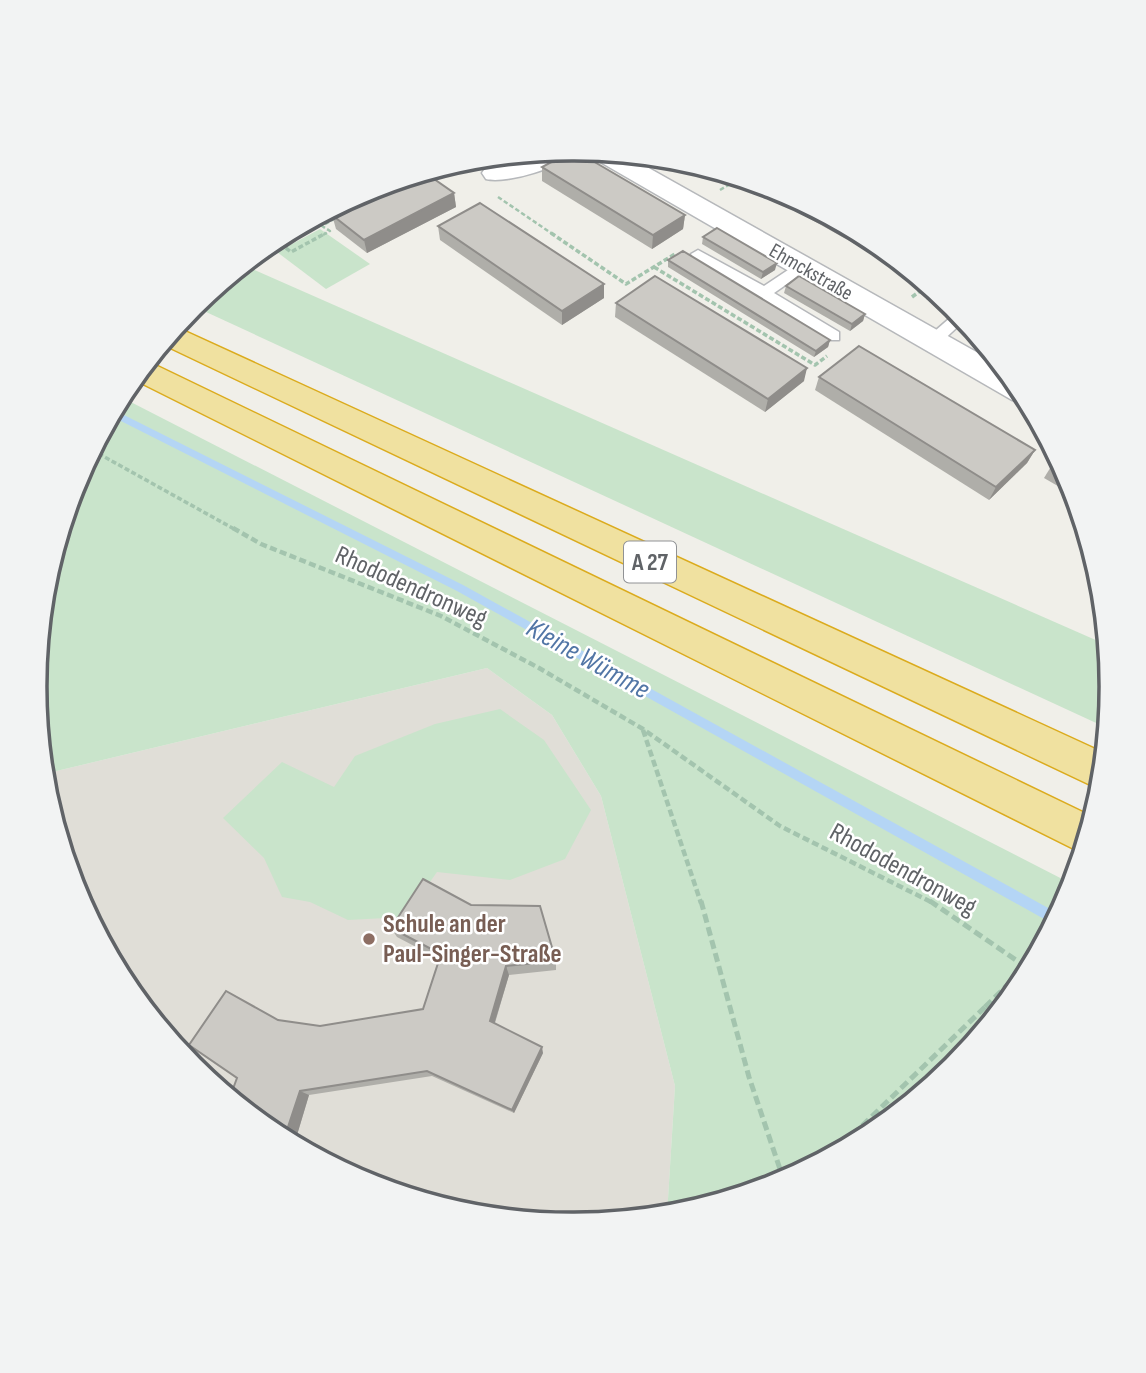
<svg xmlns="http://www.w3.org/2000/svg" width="1146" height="1373" viewBox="0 0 1146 1373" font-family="'Sofia Sans Condensed',sans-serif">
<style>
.education{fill:#e0ded7}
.green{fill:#c9e4cb}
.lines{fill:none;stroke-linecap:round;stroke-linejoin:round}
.stream{fill:#b4d5f5;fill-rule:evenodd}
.service-casing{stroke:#b6b8bb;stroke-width:3}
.minor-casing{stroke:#b6b8bb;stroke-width:3}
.motorway-casing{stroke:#dbab1d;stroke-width:3}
.path-far3{stroke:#a3c4ae;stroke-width:2.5;stroke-dasharray:4.5 2.5;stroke-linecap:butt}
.path-far2{stroke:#a3c4ae;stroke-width:3.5;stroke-dasharray:5 2.5;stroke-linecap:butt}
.path-far1{stroke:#a3c4ae;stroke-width:4.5;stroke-dasharray:7 3.5;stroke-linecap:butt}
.path{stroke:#a3c4ae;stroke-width:5;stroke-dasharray:9 4.5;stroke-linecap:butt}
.service{fill:#fff;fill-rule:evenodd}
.minor{fill:#fff;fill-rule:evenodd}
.motorway{fill:#f0e1a0;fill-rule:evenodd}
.path-bridge{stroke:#a3c4ae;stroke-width:5;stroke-dasharray:9 4.5;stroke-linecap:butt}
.wall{fill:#afaea9}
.shaded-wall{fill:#8f8d8a}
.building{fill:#cccac5;stroke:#8f8d8a;stroke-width:2}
.education-dot{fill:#8d6e63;stroke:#fff;stroke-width:2.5}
.labels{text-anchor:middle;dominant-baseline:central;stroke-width:5;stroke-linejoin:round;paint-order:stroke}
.far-street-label{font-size:21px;fill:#606367;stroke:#fff}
.shield{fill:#fff;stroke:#909295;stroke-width:2}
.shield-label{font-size:24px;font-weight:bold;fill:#606367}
.street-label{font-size:26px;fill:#606367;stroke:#fff}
.education-label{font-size:26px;font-weight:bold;fill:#785e54;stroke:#fff;text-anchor:start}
.water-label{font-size:28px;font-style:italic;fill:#5276a6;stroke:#fff}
.rim{fill:none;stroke:#606367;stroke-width:3.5}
</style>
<rect width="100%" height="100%" fill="#f0efe9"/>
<path class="education" d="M487,668L552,715L601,796L675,1086L667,1215L573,1224L468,1214L367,1183L274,1134L192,1067L125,985L76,892L45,791L44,774Z"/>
<g class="green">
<path d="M320,229L370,264L326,289L277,252Z"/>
<path d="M243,265L1107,645L1111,687L1107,728L193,306Z"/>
<path d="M121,397L1072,884L1020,986L953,1067L872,1134L779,1184L667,1215L675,1086L601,796L552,715L487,668L44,774L35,687L45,581L76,480Z"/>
<path d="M500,709L544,740L591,810L565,859L510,880L437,872L405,917L348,920L310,902L282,897L264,858L223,818L282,762L334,787L355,756L435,724Z"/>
</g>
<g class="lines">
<path class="stream" d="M114,410L463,585L1059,914L1053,924L457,591L111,416Z"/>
<g class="service-casing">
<g id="service">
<path d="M698,250L764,286L797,264H807V270L774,293L839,332V340H829L693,257L691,254Z"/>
<path d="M958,311L965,320L938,345H928V337Z"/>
</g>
</g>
<g class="minor-casing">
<g id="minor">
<path d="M578,149C565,167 507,184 486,179L482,173L486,167C516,160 547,147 578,149Z"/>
<path d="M586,151L622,153L1003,367L1028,402L1012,400L590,156Z"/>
</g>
</g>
<g class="motorway-casing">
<g id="motorway">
<path d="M176,327L1104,753L1101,790L162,344Z"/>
<path d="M147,361L1093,817L1082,853L133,379Z"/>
</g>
</g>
<g class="path-far3">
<path d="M389,183L397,188"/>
<path d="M720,190L740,178"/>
<path d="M498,197L554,235"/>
<path d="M323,235L330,231L322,226L334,219L338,221"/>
</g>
<g class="path-far2">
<path d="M551,233L626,284L675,254"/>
<path d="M274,239L291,252L326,233"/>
<path d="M654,267L815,365L827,356"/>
<path d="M912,297L928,285"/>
<path d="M92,450L236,530"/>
</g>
<g class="path-far1">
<path d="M233,528L261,544L441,616L539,668L643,729L780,826L933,903"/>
<path d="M643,730L701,903"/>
</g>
<g class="path">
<path d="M701,901L749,1077L784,1181"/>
<path d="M930,901L1029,969"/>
<path d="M833,1154L985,1007"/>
</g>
<use href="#service" class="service"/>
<use href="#minor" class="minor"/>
<use href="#motorway" class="motorway"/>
<path class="path-bridge" d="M985,1007L1035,958"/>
</g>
<g class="wall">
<path d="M542,167L685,215L683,229L652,249L542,181Z"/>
<path d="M752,181L779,190L872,239L917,276L915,278L752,186Z"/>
<path d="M454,193L456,207L367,253L336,229L332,215Z"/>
<path d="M438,226L604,298L562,325L440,240Z"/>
<path d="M703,237L775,270L761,279L702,244Z"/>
<path d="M668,260L830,340L828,347L814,357L668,267Z"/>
<path d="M786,286L865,314L863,321L850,331L784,293Z"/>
<path d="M933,289L951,304L945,310L926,299L929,292Z"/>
<path d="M616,303L804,381L765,412L615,317Z"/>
<path d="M819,377L1035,450L1027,463L989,500L815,390Z"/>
<path d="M1058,459L1070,481L1075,496L1044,478L1052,465Z"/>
<path d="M391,928L556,961V970L509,975L495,1023L543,1053L514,1113L432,1076L309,1095L294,1145L274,1134L278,1020L320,1026L423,1009L439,959L397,937Z"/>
</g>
<g class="shaded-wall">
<path d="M454,193L456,207L367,253L364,240Z"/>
<path d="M685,215L683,229L652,249L653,235Z"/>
<path d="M777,263L775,270L761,279L763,272Z"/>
<path d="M604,284V298L562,325V311Z"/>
<path d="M865,314L863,321L850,331L852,324Z"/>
<path d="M830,340L828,347L814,357L816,351Z"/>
<path d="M807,368L804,381L765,412L768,399Z"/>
<path d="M1035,450L1027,463L989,500L996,487Z"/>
<path d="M506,966L509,975L493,1028L490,1021Z"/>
<path d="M542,1047L543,1053L514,1113L512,1110Z"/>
<path d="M300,1091L309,1095L294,1145L284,1139Z"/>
</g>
<g class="building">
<path d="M574,150L685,215L653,235L542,167Z"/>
<path d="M424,172L454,193L364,240L332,215L410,177Z"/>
<path d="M480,203L604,284L562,311L438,226Z"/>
<path d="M717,228L777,263L763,272L703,237Z"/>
<path d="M683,251L830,340L816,351L668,260Z"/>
<path d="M655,276L807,368L768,399L616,303Z"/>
<path d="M799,276L865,314L852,324L786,286Z"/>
<path d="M933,289L948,302L929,292Z"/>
<path d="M859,346L1035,450L996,487L819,377Z"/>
<path d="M1058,459L1066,473L1052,465Z"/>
<path d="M423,879L471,905L540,906L556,961L506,966L490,1021L542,1047L512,1110L427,1071L300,1091L284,1139L274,1134L230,1097L237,1078L189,1045L226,991L278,1020L320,1026L423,1009L441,954L391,928Z"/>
</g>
<circle class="education-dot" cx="369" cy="939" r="7"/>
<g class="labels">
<g class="far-street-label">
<text transform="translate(811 272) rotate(30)">Ehmckstraße</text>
</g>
<rect class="shield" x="624" y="541.5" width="52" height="41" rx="5"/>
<g class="shield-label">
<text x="650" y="562">A 27</text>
</g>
<g class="street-label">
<text transform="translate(411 587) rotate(24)">Rhododendronweg</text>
<text transform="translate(903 870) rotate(29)">Rhododendronweg</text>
</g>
<g class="education-label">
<text x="383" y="924">Schule an der<tspan x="383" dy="30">Paul-Singer-Straße</tspan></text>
</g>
<g class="water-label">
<text transform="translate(588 659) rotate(29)">Kleine Wümme</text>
</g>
</g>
<path d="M0 0H1146V1373H0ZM572 161H574A525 525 0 0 1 1099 686V687A525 525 0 0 1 574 1212H572A525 525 0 0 1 47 687V686A525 525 0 0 1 572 161Z" fill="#f2f3f3" fill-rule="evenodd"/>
<path class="rim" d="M572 161H574A525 525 0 0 1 1099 686V687A525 525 0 0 1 574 1212H572A525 525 0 0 1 47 687V686A525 525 0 0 1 572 161Z"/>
</svg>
